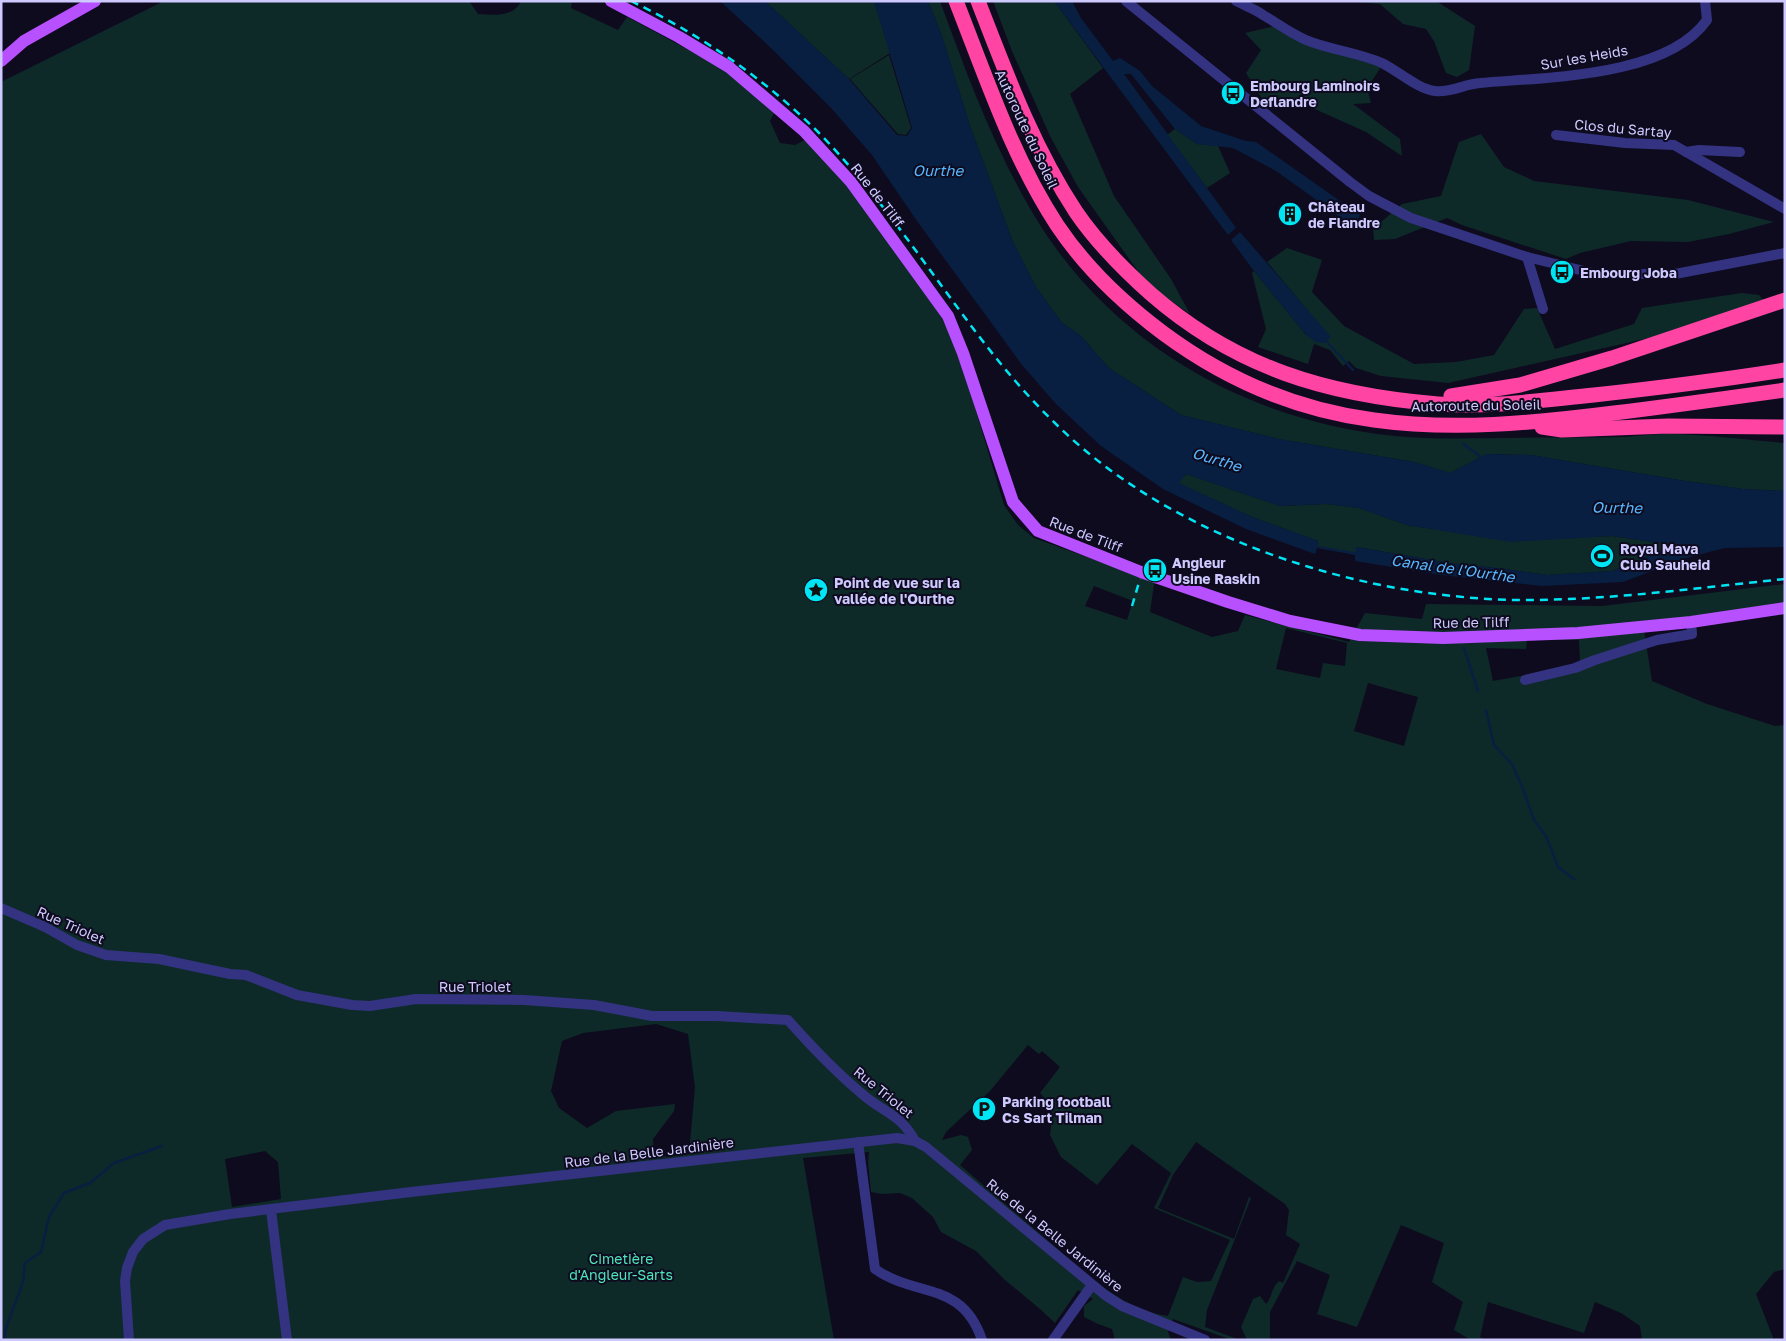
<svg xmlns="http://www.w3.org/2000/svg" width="1786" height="1341" viewBox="0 0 1786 1341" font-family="'Golos Text',sans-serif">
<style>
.green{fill:#0e2a28;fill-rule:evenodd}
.water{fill:#081f41;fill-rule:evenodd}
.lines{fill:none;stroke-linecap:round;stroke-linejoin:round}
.stream{stroke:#081f41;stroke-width:2.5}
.minor{stroke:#333381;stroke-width:10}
.major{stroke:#b750ff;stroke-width:12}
.highway{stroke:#ff44a4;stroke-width:15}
.rail{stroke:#00e5f4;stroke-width:2.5;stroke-dasharray:8 6;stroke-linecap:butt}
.labels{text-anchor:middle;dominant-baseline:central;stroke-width:4;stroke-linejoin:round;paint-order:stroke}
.street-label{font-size:14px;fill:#cec9ff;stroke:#0e0b1f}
.poi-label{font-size:14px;font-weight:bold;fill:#cec9ff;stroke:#0e0b1f;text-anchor:start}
.park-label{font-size:14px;fill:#4fe5ba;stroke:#0e0b1f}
.water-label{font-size:15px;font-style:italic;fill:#57b7ff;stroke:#0e0b1f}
</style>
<rect width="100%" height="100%" fill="#0e0b1f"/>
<g class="green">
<path d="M164,1H469L478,14C492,15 514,18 521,1H572L571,8L618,30L627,17L728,71L775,111L770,121L780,143L795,145L805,140L857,193L942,318L959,354L1004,505L1018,525L1034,538L1159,583L1154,584L1150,612L1212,637L1238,631L1245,615L1349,642L1365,613L1422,619L1426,604L1602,606L1785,584V611L1644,631L1652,681L1707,704L1775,726L1785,725V1269L1774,1272L1756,1294L1774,1340H1642L1640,1326L1621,1313L1595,1302L1584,1333L1488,1302L1480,1337L1485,1340H1471L1454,1330L1463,1302L1432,1282L1444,1243L1401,1225L1357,1327L1317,1314L1330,1275L1297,1261L1270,1312V1340H1247L1241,1327L1253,1299L1260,1296L1266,1304C1273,1296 1270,1290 1279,1281L1283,1283L1300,1244L1286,1235L1289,1210L1285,1204L1196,1142L1173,1175L1158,1208L1234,1239L1249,1197L1251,1198L1207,1310L1205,1327L1240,1340H1232L1173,1319L1168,1332L1171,1340H1115L1112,1329L1098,1324L1084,1317V1306L1093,1299L1078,1290L1055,1323L1040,1309L1005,1280L976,1251L941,1232L933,1217L912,1198L900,1193L882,1194L871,1192L868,1162L869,1152L803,1158L834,1340H1V82ZM1094,586L1133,601L1127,620L1085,606ZM1286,628L1347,643L1345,666L1323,663L1320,678L1276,669ZM1527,640H1579L1580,663L1549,671L1493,681L1486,648L1526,649ZM1368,683L1418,697L1404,746L1354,731ZM656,1024L688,1034L695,1087L689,1154L666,1157L662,1154L654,1155L653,1139L674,1111L675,1104L616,1111L587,1128L559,1108L551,1091L562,1041L583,1033ZM1028,1045L1039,1054L1042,1051L1060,1067L1040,1093L1049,1103L1052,1118L1050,1135L1061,1157L1097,1185L1132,1144L1171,1173L1154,1208L1230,1240L1211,1281L1197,1282L1183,1277L1168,1316C1119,1309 1083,1270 1047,1240C1018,1215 989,1190 960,1165L972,1150L968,1137L961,1135L942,1140L946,1132L990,1091ZM265,1151L278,1162L281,1199L232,1207L225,1159Z"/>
<path d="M765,1H874L890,53L849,79Z"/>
<path d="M928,1H940C968,78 997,156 1040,225C1118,348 1252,422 1395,436C1434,440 1474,438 1513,438C1550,437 1587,438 1625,437C1639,436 1653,434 1667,434C1706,434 1746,440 1785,443V491L1743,489L1679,480L1531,455L1487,454L1450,473L1414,462L1279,439L1181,415L1109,368L1080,335L1062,323L1036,287L1013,242L970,126L942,36Z"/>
<path d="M993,1H1054L1103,68L1070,94L1114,196L1171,279L1190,314L1147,284L1078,187L1051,138L1012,51Z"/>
<path d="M1343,1H1436L1475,26L1469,70L1457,77L1446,73L1434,41L1426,29L1403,24L1380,4Z"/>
<path d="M1279,25L1383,64L1367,88L1371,103L1353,104L1400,139L1402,156L1366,132L1297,101L1268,108L1246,73L1261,50L1245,33Z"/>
<path d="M889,55L911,128L906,135L898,134L850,79Z"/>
<path d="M1175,129L1197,144L1218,146L1230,173L1207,188L1167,135Z"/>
<path d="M1481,134L1504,167L1534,181L1688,200L1774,222L1729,234L1688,242L1631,241L1580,253L1566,259L1462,225L1447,218L1395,239L1374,240L1373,229L1402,204L1441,196L1459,142Z"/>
<path d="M1287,248L1322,260L1312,292L1344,326L1414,364L1456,362L1494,355L1524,309L1537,308L1555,349L1634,324L1642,308L1742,293L1759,295L1763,300L1653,337L1448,383L1381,376L1356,368L1349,361L1343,366L1330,350L1314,344L1308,364L1258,347L1266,329L1252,273L1254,271L1306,335L1330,337L1267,262Z"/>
<path d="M1186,474L1280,506L1327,504L1359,508L1407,525L1511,541L1612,536L1674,545L1612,571L1548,575L1505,569L1449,563L1357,547L1356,553L1317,546L1318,541L1252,517L1178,483Z"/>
</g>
<g class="water">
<path d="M720,1H765L849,79L897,135L907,136L912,128L874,1H928L942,36L970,126L1013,242L1036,287L1062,323L1080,335L1109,368L1181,415L1279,439L1414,462L1450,473L1487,454L1531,455L1679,480L1743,489L1785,491V547L1725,548L1686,558L1623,582L1542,586L1441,575L1355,561V555L1317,548L1315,554L1246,529L1163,489L1101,446L1056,404L1022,365L917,221L872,155L832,109L772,49ZM1186,474L1280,506L1327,504L1359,508L1407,525L1511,542L1612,536L1673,545L1612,571L1548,575L1505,569L1449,563L1357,547L1355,552L1317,546L1318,541L1252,517L1179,483Z"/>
<path d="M1054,1H1072L1081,18L1113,61L1120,58L1140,71L1152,86L1201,126L1246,141L1256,142L1360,215L1354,227L1276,171L1233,148L1197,144L1175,129L1131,74H1124L1236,228L1228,235Z"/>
<path d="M1240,232L1331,337L1324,343L1316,342L1306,335L1254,271L1231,240Z"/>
</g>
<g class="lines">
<g class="stream">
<path d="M1325,340L1353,370"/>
<path d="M1463,444L1483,458"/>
<path d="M1464,648L1478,691"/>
<path d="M1486,710L1494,745L1512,764L1523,789L1534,820L1546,836L1558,867L1574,879"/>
<path d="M4,1340L6,1328L23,1282L25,1263L41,1252L49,1217L64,1193L90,1183L114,1163L162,1146"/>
</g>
<g class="minor">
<path d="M1126,1L1350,182L1369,196L1411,218L1527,257L1596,274H1675L1785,253"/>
<path d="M1236,1C1245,6 1255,9 1263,15C1277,23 1290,33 1306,40C1330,50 1357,52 1382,63C1398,71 1418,89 1435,91C1450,93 1465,84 1480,83C1544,77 1666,78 1707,20L1705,1"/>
<path d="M1556,135L1625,143L1674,145L1785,209"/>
<path d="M1686,152L1699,150L1740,152"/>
<path d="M1527,257L1543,309"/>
<path d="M1525,680L1575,668L1595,660L1657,640L1692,634L1691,622"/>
<path d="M1,908L45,927L77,945L106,955L159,959L230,974L246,975L297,995L352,1005L370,1006L416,999L524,1000L594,1005L652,1016H717L788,1020C811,1046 835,1071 861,1093C882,1112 901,1114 915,1141"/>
<path d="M858,1142L875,1269C916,1298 962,1280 982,1340"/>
<path d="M271,1210L287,1340"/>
<path d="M129,1340L125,1281L127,1268L133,1252L143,1239L165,1225L230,1214L411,1192L897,1138L915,1141L926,1147L1105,1295L1122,1306L1205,1340"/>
<path d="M1053,1340L1092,1285"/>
</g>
<g class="major">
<path d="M611,1L679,37L729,67L804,131L851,182L948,316L963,353L1013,502L1038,531L1141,572L1228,602L1290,621L1360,635L1443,638L1578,633L1691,622L1785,608"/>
<path d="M1,61L24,41L95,1"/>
</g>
<g class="highway">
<path d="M956,1C986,77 1012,156 1057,225C1085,267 1123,303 1163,333C1225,379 1297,410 1374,420C1453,431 1535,423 1614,413C1671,406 1728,398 1785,390"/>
<path d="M978,1C1006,73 1033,147 1076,212C1097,243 1123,269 1151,294C1236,368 1327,395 1438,404C1489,408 1543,400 1594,395C1658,388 1721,380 1785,370"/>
<path d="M1451,396L1520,385L1612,358L1785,300"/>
<path d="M1542,427L1562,430L1668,426L1785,427"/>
</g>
<g class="rail">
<path d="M631,1C699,34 764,78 818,132C881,196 930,273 985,344C1023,393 1066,439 1117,475C1230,555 1378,597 1515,600C1605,601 1695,588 1785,579"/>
<path d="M1132,606L1140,579"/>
</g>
</g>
<defs>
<g id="bus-disc" transform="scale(1.25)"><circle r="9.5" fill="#00e5f4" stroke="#0e0b1f"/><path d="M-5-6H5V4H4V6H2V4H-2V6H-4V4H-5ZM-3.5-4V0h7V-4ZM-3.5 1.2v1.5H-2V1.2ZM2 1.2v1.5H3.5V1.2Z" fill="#111"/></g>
<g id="building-disc" transform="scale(1.25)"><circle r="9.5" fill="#00e5f4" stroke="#0e0b1f"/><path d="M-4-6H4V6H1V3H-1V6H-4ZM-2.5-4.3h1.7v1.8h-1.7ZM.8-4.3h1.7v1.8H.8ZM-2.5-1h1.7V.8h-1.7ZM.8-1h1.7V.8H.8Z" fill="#111"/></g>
<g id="stadium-disc" transform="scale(1.25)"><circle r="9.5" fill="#00e5f4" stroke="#0e0b1f"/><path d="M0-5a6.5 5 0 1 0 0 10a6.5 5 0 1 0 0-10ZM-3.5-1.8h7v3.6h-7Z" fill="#111"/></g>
<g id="sight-disc" transform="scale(1.25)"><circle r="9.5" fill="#00e5f4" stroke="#0e0b1f"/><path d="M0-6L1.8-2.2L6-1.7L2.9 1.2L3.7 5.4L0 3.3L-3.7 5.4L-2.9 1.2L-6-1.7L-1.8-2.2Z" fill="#111"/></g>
<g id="parking-disc" transform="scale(1.25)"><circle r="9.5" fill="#00e5f4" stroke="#0e0b1f"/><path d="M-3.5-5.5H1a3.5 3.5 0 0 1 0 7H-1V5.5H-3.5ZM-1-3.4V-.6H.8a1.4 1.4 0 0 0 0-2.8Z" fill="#111"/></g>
</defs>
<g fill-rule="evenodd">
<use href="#bus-disc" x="1233" y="93"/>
<use href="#building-disc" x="1290" y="214"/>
<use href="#bus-disc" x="1562" y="272"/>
<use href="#stadium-disc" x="1602" y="556"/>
<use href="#bus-disc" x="1155" y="570"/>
<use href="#sight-disc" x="816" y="590"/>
<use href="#parking-disc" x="984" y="1109"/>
</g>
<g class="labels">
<g class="street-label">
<text transform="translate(1584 57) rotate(-10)">Sur les Heids</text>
<text transform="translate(1623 128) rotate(5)">Clos du Sartay</text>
<text transform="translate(1027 129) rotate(65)">Autoroute du Soleil</text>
<text transform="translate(878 195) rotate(52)">Rue de Tilff</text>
<text transform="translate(1476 405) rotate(-1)">Autoroute du Soleil</text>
<text transform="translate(1086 534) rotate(21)">Rue de Tilff</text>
<text transform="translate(1471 622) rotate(-1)">Rue de Tilff</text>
<text transform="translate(71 925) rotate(24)">Rue Triolet</text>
<text x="475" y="986">Rue Triolet</text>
<text transform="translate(884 1092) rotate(39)">Rue Triolet</text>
<text transform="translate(649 1152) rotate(-7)">Rue de la Belle Jardinière</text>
<text transform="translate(1055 1235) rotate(39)">Rue de la Belle Jardinière</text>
</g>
<g class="poi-label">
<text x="1250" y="85">Embourg Laminoirs<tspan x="1250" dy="16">Deflandre</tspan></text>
<text x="1308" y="206">Château<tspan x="1308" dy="16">de Flandre</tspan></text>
<text x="1580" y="272">Embourg Joba</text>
<text x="1620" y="548">Royal Mava<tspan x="1620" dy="16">Club Sauheid</tspan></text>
<text x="1172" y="562">Angleur<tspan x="1172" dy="16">Usine Raskin</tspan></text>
<text x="834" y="582">Point de vue sur la<tspan x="834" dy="16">vallée de l'Ourthe</tspan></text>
<text x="1002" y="1101">Parking football<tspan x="1002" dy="16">Cs Sart Tilman</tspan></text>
</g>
<g class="park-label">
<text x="621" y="1258">Cimetière<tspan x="621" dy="16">d'Angleur-Sarts</tspan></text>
</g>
<g class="water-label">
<text x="938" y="170">Ourthe</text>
<text transform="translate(1217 459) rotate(17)">Ourthe</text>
<text transform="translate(1617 507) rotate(1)">Ourthe</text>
<text transform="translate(1453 568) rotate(8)">Canal de l'Ourthe</text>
</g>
</g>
<rect width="1786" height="1341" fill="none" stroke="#cec9ff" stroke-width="5"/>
</svg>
